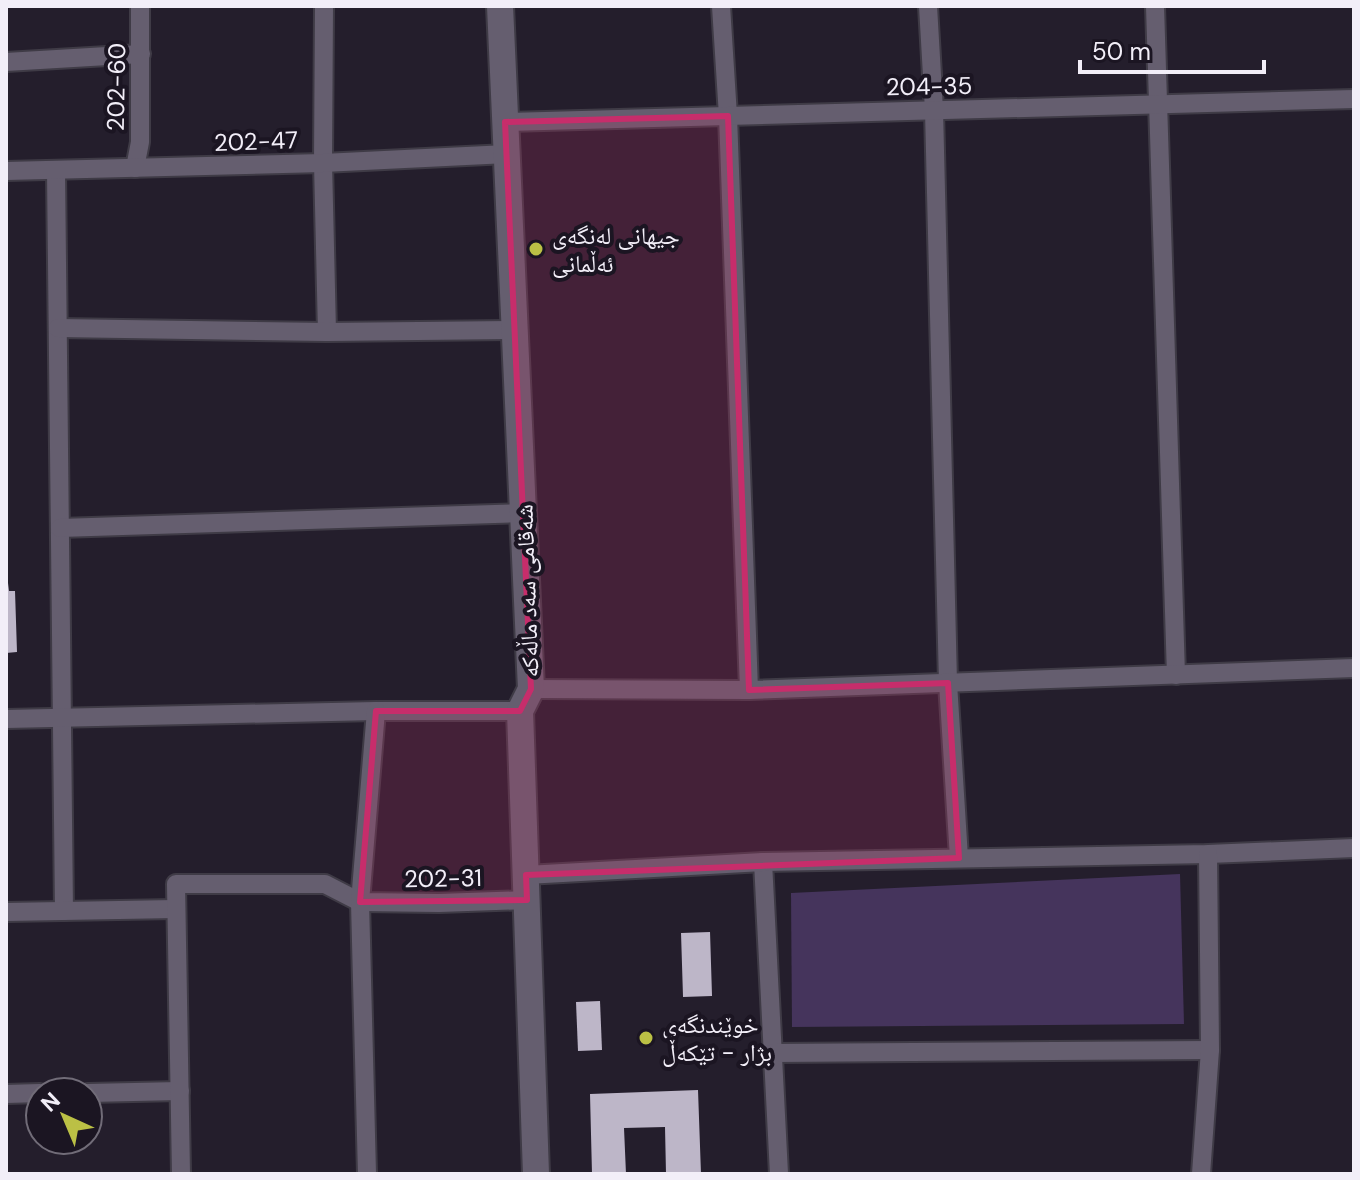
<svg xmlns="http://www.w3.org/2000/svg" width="1360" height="1180" viewBox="0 0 1360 1180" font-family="'DM Sans','Noto Naskh Arabic',sans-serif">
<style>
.green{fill:#45345c}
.building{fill:#bdb6c8}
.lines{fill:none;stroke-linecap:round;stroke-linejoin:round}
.street-casing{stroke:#3f3b46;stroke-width:22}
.secondary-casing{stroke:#3f3b46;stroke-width:30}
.street{stroke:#655e6f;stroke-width:18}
.secondary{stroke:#655e6f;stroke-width:26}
.marked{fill:#c72d6b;fill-opacity:0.2;stroke:#c72d6b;stroke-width:6;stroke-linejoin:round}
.poi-dot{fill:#bbc045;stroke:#1b1522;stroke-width:3}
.labels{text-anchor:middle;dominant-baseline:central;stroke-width:8;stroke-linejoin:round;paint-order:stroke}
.street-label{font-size:24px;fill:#f2eef8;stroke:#1b1522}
.poi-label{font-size:24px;fill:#f2eef8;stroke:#1b1522;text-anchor:start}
</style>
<rect width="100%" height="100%" fill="#241e2c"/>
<path class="green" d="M1180,874L1184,1024L792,1027L791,893Z"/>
<g class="building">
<path d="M6,583H8L9,591H15L17,652L6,653Z"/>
<path d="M710,932L712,996L683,997L681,933Z"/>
<path d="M600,1001L602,1050L578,1051L576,1002Z"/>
<path d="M698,1090L701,1174H666L665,1127L624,1128L626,1174H592L590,1094Z"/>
</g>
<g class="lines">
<g class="street-casing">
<g id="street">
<path d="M324,6L323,163L327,332"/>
<path d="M721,6L728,116L749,690"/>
<path d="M928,6L934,110L948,683L959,858"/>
<path d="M1155,6L1176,675"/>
<path d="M6,62L141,54"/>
<path d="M505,122L1354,99"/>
<path d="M135,168L140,142V6"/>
<path d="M56,170L64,911"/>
<path d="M6,171L323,163L507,154"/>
<path d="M58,328L327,332L515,330"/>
<path d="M60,528L523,513"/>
<path d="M531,689L749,690L1354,668"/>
<path d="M6,719L376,711H520"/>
<path d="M763,862L779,1174"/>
<path d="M526,875L763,862L1208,854L1354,848"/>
<path d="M6,912L175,909"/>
<path d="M773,1053L1210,1050"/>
<path d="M88,1093L180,1091"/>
<path d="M6,1094L40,1093"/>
<path d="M181,1174L176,884H325L360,902L439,903L527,900"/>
<path d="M367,1174L360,902L376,711"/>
<path d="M1201,1174L1210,1050L1208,854"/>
</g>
</g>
<g class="secondary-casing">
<path id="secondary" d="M500,6L531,689L520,711L536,1174"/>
</g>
<use href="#street" class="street"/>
<use href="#secondary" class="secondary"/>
</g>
<path class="marked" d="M728,116L749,690L948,683L959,858L526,875L527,900L360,902L376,711H520L531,689L505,122Z"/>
<g class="poi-dot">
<circle cx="536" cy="249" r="8"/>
<circle cx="646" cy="1038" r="8"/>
</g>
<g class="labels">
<g class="street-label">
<text transform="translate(929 86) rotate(-1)">204-35</text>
<text transform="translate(116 87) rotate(-89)">202-60</text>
<text transform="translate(256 141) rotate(-2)">202-47</text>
<text transform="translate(527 591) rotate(-92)">شەقامی سەد ماڵەکە</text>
<text transform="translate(443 878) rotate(-1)">202-31</text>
</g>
<g class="poi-label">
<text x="552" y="235">جیهانی لەنگەی<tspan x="552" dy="28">ئەڵمانی</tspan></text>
<text x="662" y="1024">خوێندنگەی<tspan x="662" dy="28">بژار - تێکەڵ</tspan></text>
</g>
</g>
<rect width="1360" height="1180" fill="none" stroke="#f2eef8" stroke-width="16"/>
<g transform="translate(64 1116) rotate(316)"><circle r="38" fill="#1b1522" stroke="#716c78" stroke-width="2"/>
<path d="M0-6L14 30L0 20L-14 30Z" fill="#bbc045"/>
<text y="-12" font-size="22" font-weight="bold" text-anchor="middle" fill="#f2eef8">N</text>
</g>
<path d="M1080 60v12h184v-12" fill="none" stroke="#f2eef8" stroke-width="4"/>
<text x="1092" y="60" font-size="24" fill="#f2eef8" stroke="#1b1522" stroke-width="6" paint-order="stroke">50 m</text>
</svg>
